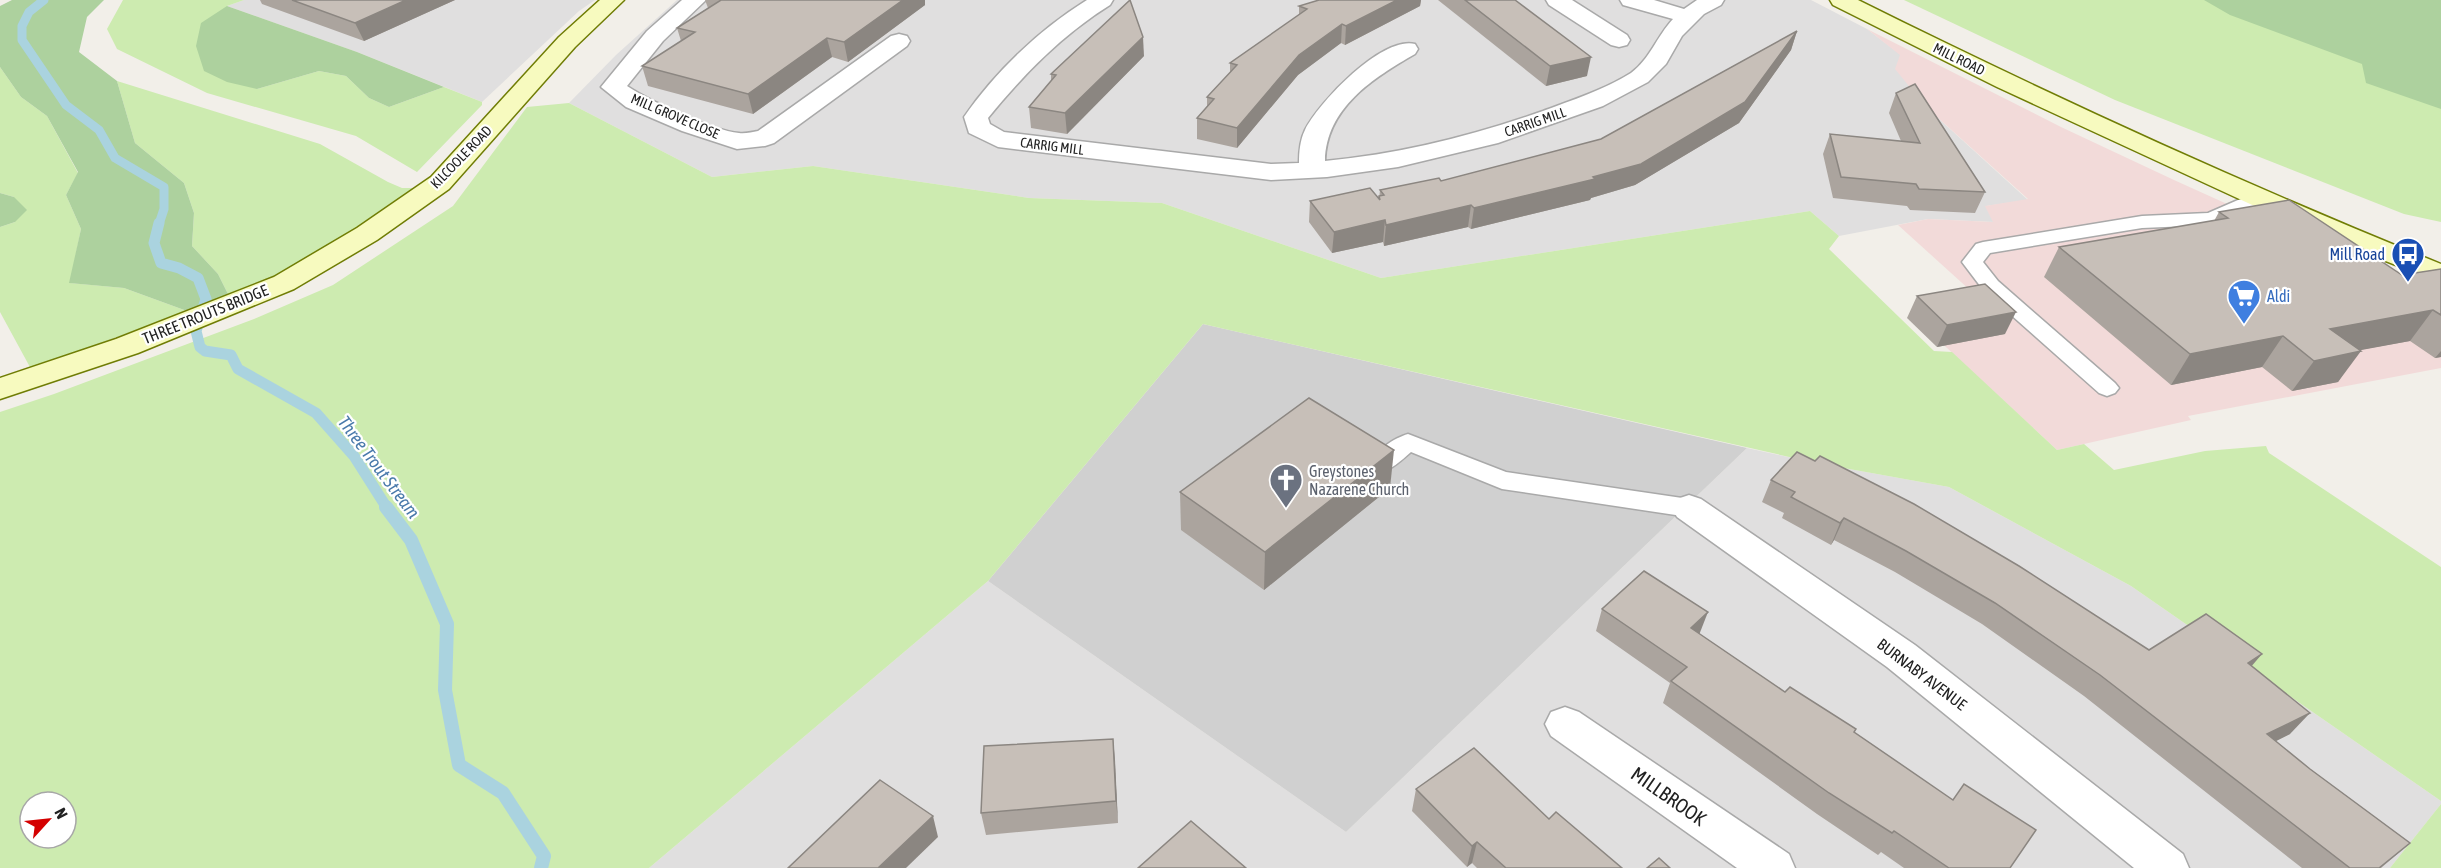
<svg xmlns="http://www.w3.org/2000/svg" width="2441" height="868" viewBox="0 0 2441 868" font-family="'Asap Condensed',sans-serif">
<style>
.residential{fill:#e0dfdf}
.commercial{fill:#f2dad9}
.religious{fill:#d0d0d0}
.grass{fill:#cdebb0;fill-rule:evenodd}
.forest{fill:#add19e}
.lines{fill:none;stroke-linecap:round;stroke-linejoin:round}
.stream-far2{stroke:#aad3df;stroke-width:9}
.stream-far1{stroke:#aad3df;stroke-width:11}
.stream{stroke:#aad3df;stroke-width:14}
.lane-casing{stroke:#a9a9a9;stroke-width:3}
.street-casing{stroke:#a9a9a9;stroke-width:3}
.secondary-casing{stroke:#707d05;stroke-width:3}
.lane{fill:#fff;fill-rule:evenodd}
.street{fill:#fff;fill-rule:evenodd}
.secondary{fill:#f7fabf;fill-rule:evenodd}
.wall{fill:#aba49e}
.shaded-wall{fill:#8b8681}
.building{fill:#c7bfb8;stroke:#8b8681;stroke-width:1.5}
.labels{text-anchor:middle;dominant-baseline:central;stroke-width:4.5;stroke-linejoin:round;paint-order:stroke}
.far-street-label{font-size:14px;fill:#222;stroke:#fff}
.transit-label{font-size:16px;fill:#164399;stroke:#fff;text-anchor:end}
.shop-label{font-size:16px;fill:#366cbe;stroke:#fff;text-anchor:start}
.street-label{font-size:16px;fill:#222;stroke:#fff}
.worship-label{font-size:16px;fill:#5b616d;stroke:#fff;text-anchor:start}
.water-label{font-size:18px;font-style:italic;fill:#4a7aab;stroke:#fff}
.near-street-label{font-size:20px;fill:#222;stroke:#fff}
</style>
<rect width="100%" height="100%" fill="#f2efe9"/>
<g class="residential">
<path d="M244,0H595L579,11L482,102L357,52L227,6Z"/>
<path d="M677,0H1811L1867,29L1901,55L1926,107L2028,200L1986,206L1994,222L1928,219L1839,236L1810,211L1381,278L1162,203L1029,198L813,166L712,177L569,103L616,55Z"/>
<path d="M1747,448L1816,463L1949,487L2131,586L2441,801V804L2390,868H649L988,581L1346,832Z"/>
</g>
<path class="commercial" d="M1867,29L2061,127L2174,180L2389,277L2441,298V368L2188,416L2191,420L2057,450L1933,335L2003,320L1898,225L1928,219L1993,222L1985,206L2028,199L1926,107L1895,69L1900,55Z"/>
<path class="religious" d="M1203,324L1747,448L1346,832L988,581Z"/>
<g class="grass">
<path d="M123,0H244L227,6L257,89L319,71L346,76L369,98L389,107L444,87L482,102V105L417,172L356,136L207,93L117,49L107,29Z"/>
<path d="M1904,0H2441V222L2404,214L2115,100Z"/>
<path d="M0,67L21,97L47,116L78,173L66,195L81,229L70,283L124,288L187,311L31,369L0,312V227L15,222L14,197L0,193Z"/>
<path d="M117,81L320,144L388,182L402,188H418C358,228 297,271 229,296L218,274L192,246L194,213L184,183L135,143Z"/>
<path d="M569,103L712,177L813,166L1029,198L1162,203L1381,278L1810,211L1839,236L1829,249L1934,351L1952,352L2057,450L2084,444L2114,470L2205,451L2266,446L2269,453L2441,567V801L2131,586L1949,487L1816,463L1203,324L988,581L649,868H0V412L54,394L254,319L333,285L453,206L527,107ZM30,802H66V838H30Z"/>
<path d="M2441,804V868H2390Z"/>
</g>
<g class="forest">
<path d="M12,0H104L87,17L79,52L117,81L135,143L184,183L194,213L192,246L218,274L229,296L187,311L124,288L69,283L81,229L66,195L78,172L47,116L21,97L0,67V6Z"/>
<path d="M2204,0H2441V109L2366,83L2362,64L2230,15Z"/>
<path d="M227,6L357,52L444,87L389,107L369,98L346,76L319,71L257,89L227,82L204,71L196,46L201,23Z"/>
<path d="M0,193L14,197L27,210L15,222L0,227Z"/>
</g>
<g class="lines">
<path class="stream-far2" d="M44,0L29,12L22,26V40L66,105L99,130L115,158L164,187V209L159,224"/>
<path class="stream-far1" d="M159,223L154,243L161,263L179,268L198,278L206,299L196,331L200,347L205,351L231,355L238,369L316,413L354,456L387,508"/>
<path class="stream" d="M386,507L411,540L447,624L445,690L459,765L503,793L544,856L541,868"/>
<g class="lane-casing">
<g id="lane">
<path d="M2263,193L2270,195L2273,199L2270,203L2211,225L2142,228L1990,253L1983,262L1998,281L2115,383L2119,388L2115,393L2107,396L2099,393L1984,291L1962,262L1976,244L1983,242L2142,216L2208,213L2238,200Z"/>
<path d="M1408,434L1506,472L1689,499L1698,502L1702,508L1698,514L1689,517L1502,489L1411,452C1398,463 1388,475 1371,470L1368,464C1375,451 1394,438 1408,434Z"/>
</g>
</g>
<g class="street-casing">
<g id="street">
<path d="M682,0H706L663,41L627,86C648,100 714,131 739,133C745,134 752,132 758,131L891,36L899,34L907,36L910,41L907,46L774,143L765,146L737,149L682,131L626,107L601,87L647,31Z"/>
<path d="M1087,0H1113L1110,5C1062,35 1024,74 988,118L990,124L1004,132L1271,164L1299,163C1299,152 1300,140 1305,130C1319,102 1382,36 1415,44L1418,49L1415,54C1373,78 1326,108 1325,161C1400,154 1472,136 1543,111C1572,100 1604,90 1631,73C1650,59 1657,36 1673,19L1623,5L1620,0H1654L1684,9L1697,0H1724L1721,5L1704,14L1682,36L1666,64L1648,82L1603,106L1498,143L1398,167L1327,177L1271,180L998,147L969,133L964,117C995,72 1040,29 1087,0Z"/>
<path d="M1546,0H1572L1627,35L1630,40L1627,45L1619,47L1611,45L1549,5Z"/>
<path d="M1689,495L1701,499L1915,645L2183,854L2189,868H2134L1887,667L1677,517L1672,508L1677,499Z"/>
<path d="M1565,707L1579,712L1789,854L1795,868H1737L1551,736L1545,724L1551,712Z"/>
</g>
</g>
<g class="secondary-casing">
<g id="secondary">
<path d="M600,0H624L575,47L449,189L377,240L294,289L138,353L0,399V378L116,339L274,277L357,228L431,177L559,37Z"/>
<path d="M1830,0H1858C2049,95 2243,184 2441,264V283L2300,227L1997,87L1833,5Z"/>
</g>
</g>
<use href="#lane" class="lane"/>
<use href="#street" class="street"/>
<use href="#secondary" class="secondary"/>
</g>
<g class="wall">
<path d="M260,0H455L364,41L262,4Z"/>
<path d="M705,0H925V5L848,62L832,57L753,114L648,86L642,66L681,41L677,28L708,8Z"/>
<path d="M1319,0H1421L1420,6L1345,45L1341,43L1298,75L1237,148L1197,139V118L1207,106V97L1230,73V63L1299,15V6Z"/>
<path d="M1438,0H1515L1587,76L1546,86Z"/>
<path d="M1797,31L1791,50L1739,123L1635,185L1591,198L1590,200L1471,229L1468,227L1384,246L1383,242L1332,253L1309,222L1310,201L1379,199L1380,190L1441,181L1601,139Z"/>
<path d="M1144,56L1067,134L1031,128L1029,107L1051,81V74Z"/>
<path d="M1896,93L1985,192L1975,213L1910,210L1907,206L1833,198L1823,154L1830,134L1901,141L1889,113Z"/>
<path d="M2219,212L2402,275L2441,269V357L2435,358L2410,341L2359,350L2338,382L2292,391L2262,367L2171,385L2044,277L2059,247L2214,221Z"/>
<path d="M1917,296L2005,334L1937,347L1907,318Z"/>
<path d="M1771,480L2149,650L2252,666L2290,734L2276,741L2310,769L2410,843L2381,868H2302L2084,696L1982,624L1895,572L1834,540L1831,545L1782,518L1784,513L1762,502Z"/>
<path d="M1390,488L1264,590L1181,530L1180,492Z"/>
<path d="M1602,609L1699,634L1785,692L1856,729L1854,732L2010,868H1904L1881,852L1878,855L1817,814L1663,703L1670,683L1596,631Z"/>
<path d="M1113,739L1118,823L986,835L981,813Z"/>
<path d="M1416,789L1549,819L1622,868H1477L1472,863L1467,867L1412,811Z"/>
</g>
<g class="shaded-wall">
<path d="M406,0H455L364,41L355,23Z"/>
<path d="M903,0H925V5L848,62L844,42Z"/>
<path d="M1397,0H1421L1420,6L1345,45L1346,26Z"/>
<path d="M1342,24L1341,43L1298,75L1237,148V128L1299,55Z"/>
<path d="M1797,31L1791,50L1739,123L1635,185L1591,198L1590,200L1471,229L1474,208L1593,177Z"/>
<path d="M1143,37L1144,56L1067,134L1065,113Z"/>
<path d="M827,38L832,57L753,114L748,94Z"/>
<path d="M1591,57L1587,76L1546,86L1550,66Z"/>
<path d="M1471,205L1468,227L1384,246L1386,225Z"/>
<path d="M1385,220L1383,242L1332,253L1334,232Z"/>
<path d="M2433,310L2410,341L2313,359L2330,329Z"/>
<path d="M2016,312L2005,334L1937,347L1947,325Z"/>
<path d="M2283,336L2262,367L2171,385L2190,354Z"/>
<path d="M2361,351L2338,382L2292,391L2314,361Z"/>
<path d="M2441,351V357L2435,358Z"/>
<path d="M1394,450L1390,488L1264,590L1265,552Z"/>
<path d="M1844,518L1834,540L1831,545L1840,523Z"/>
<path d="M1708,612L1699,635L1691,628Z"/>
<path d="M2262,654L2244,675L2248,663Z"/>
<path d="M2310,713L2290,734L2248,755L2267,734Z"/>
<path d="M1113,739L1115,760L1118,823L1116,801Z"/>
<path d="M933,816L938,837L906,868H878Z"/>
<path d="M1477,842L1472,863L1467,867L1472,846Z"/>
</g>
<g class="building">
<path d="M292,0H406L355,23Z"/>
<path d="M721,0H903L844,42L827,38L748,94L642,66L695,32L677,28Z"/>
<path d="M1130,0L1143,37L1065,113L1029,107L1056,75L1051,74Z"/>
<path d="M1319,0H1397L1346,26L1342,24L1299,55L1237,128L1197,118L1214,99L1207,97L1237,65L1230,63L1307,9L1299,6Z"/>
<path d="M1465,0H1515L1591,57L1550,66Z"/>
<path d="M1797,31L1745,102L1641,164L1593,177L1595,179L1474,208L1471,205L1386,225L1385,220L1334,232L1310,201L1370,188L1380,200L1379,196L1384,195L1380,190L1439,178L1441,181L1601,139Z"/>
<path d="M1915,84L1985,192L1919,189L1916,184L1841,177L1830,134L1920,143L1896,93Z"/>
<path d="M2289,200L2402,275L2441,269V315L2433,310L2330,329L2361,351L2314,361L2283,336L2190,354L2059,247L2228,218L2219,212Z"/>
<path d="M1985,284L2016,312L1947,325L1917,296Z"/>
<path d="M1309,398L1394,450L1265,552L1180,492Z"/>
<path d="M1797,452L1815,461L1820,456L1914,504L2019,566L2149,650L2206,614L2262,654L2248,663L2310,713L2267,734L2310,769L2410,843L2379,868H2350L2100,675L1995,603L1906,551L1844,518L1840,523L1791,497L1795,492L1771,480Z"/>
<path d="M1644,571L1708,612L1691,628L1785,692L1790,687L1856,729L1854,732L1953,800L1964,784L2036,830L2010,868H1949L1894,831L1892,833L1829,793L1671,681L1687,667L1602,609Z"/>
<path d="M1113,739L1116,801L981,813L984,746Z"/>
<path d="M1474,748L1549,819L1556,812L1622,868H1506L1477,842L1472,846L1416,789Z"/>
<path d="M880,780L933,816L878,868H788Z"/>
<path d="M1191,821L1246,868H1138Z"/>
<path d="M1659,858L1670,868H1647Z"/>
</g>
<defs>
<g id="bus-pin" transform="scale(1.725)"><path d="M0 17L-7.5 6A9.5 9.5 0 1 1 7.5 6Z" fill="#1a4fb4" stroke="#fff"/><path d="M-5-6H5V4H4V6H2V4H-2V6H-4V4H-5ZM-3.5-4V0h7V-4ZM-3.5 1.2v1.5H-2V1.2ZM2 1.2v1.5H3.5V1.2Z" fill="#fff"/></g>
<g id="supermarket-pin" transform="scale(1.725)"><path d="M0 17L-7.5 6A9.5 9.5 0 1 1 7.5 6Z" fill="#3f7fe0" stroke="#fff"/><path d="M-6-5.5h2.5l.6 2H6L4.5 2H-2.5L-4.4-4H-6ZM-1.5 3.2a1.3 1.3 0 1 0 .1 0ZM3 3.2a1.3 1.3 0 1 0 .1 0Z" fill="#fff"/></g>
<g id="church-pin" transform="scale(1.725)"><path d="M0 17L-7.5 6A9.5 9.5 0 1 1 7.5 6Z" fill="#6b7280" stroke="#fff"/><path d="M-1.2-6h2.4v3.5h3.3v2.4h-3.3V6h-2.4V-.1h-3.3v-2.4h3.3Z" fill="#fff"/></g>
</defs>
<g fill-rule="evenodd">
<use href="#bus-pin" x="2408" y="254"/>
<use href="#supermarket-pin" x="2244" y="296"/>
<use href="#church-pin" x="1286" y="480"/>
</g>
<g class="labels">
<g class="far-street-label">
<text transform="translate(1959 59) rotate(26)">MILL ROAD</text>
<text transform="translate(675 116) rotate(23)">MILL GROVE CLOSE</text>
<text transform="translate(1535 122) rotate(-19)">CARRIG MILL</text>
<text transform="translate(1052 146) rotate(7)">CARRIG MILL</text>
<text transform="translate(461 157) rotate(-46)">KILCOOLE ROAD</text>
</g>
<g class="transit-label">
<text x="2385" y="254">Mill Road</text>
</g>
<g class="shop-label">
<text x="2267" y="296">Aldi</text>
</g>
<g class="street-label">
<text transform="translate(205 314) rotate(-22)">THREE TROUTS BRIDGE</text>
<text transform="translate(1922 674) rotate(37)">BURNABY AVENUE</text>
</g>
<g class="worship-label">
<text x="1309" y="471">Greystones<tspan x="1309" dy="18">Nazarene Church</tspan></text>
</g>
<g class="water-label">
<text transform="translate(379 467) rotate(53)">Three Trout Stream</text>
</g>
<g class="near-street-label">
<text transform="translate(1669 796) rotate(35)">MILLBROOK</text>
</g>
</g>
<g transform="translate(48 820) rotate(63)"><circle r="28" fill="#ffffff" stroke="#a7a7a7" stroke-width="1.5"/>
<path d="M0-4.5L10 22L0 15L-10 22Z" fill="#d40000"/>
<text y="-9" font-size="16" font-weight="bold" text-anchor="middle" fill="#222222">N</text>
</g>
</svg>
